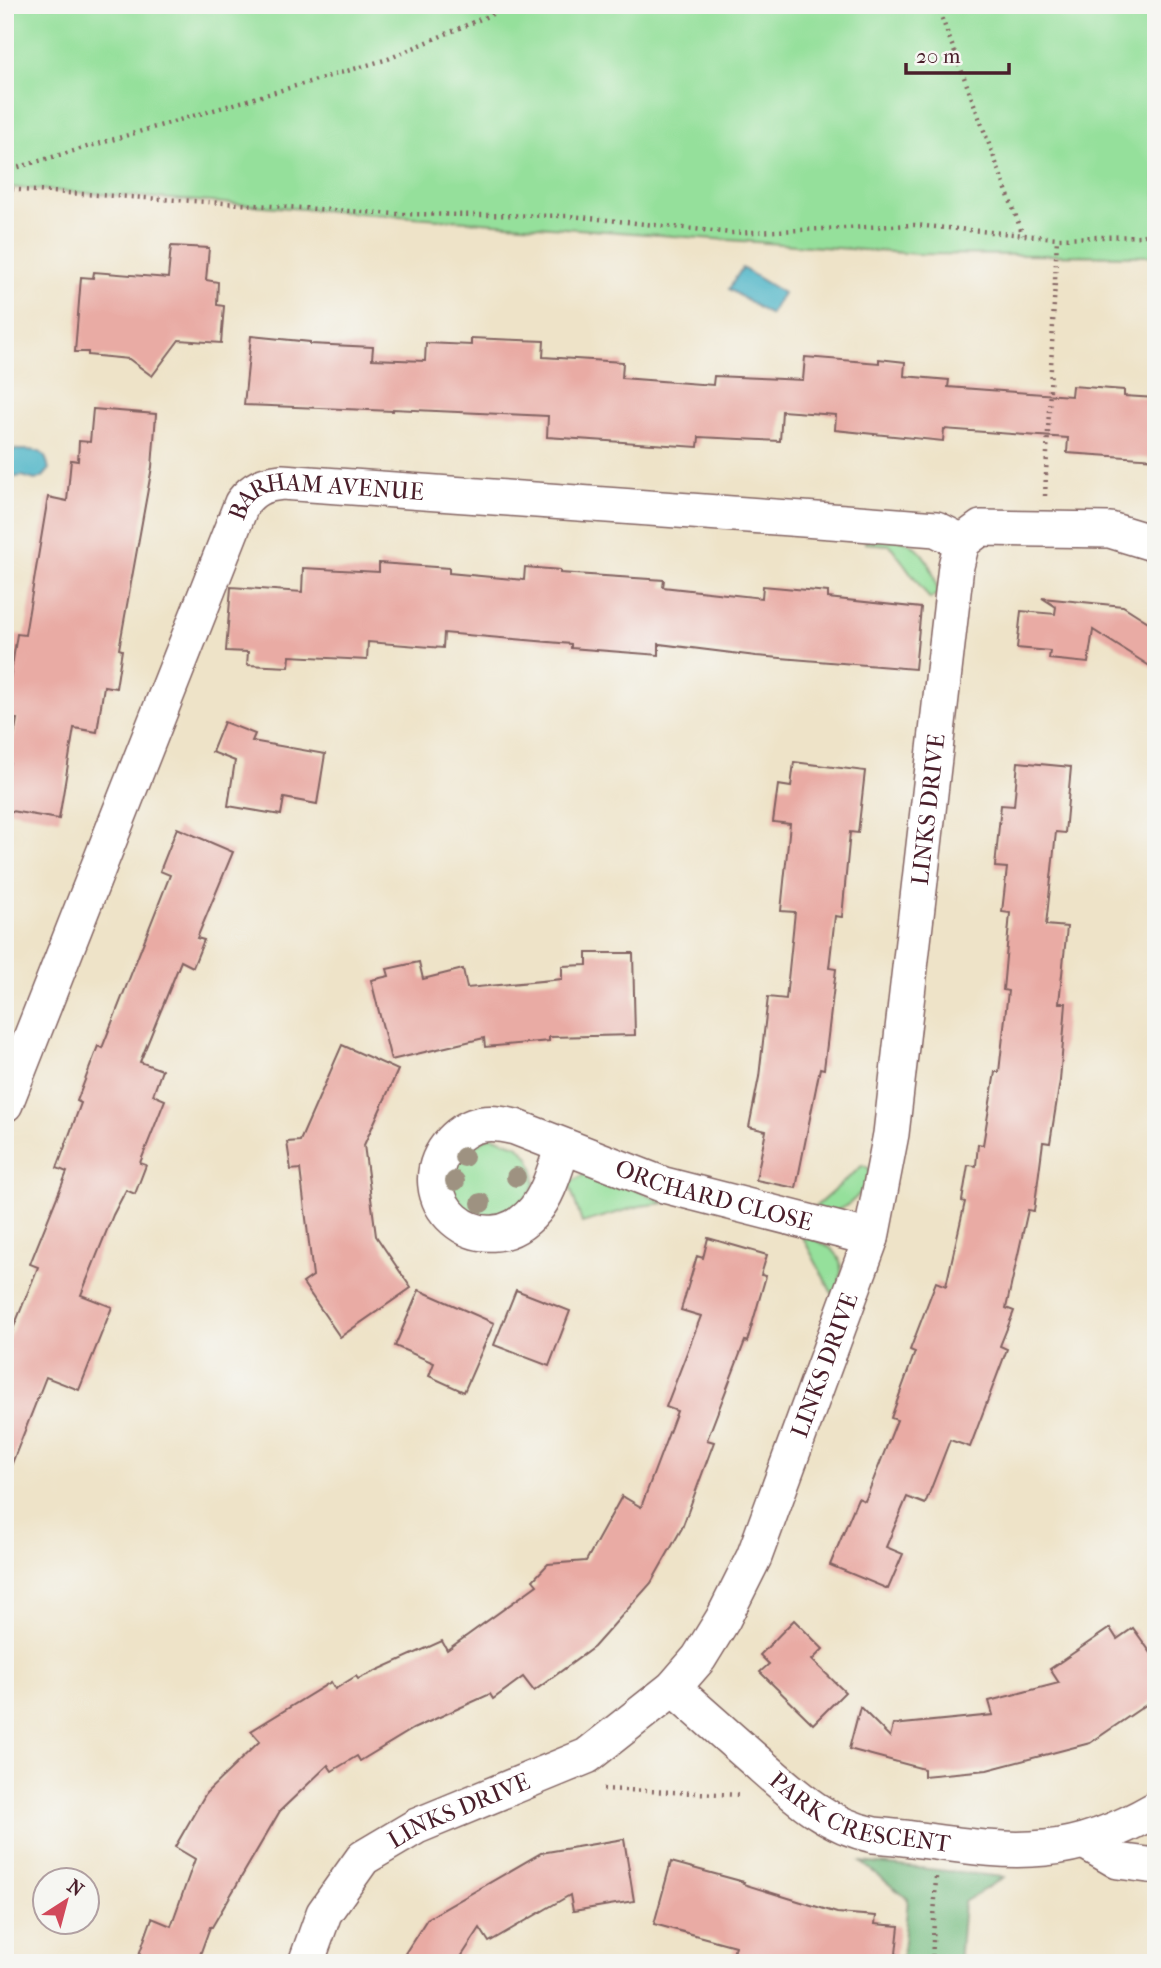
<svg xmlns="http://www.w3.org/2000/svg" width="1161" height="1968" viewBox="0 0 1161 1968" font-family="'IM FELL French Canon',serif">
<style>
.green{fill:#95e09b;stroke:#708063;stroke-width:2}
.forest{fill:#78be83;stroke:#616e57;stroke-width:2}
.water{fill:#49b3c6;stroke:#4a6978;stroke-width:2}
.building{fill:#e9aba4}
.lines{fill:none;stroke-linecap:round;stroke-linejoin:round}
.street-casing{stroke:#836462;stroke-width:38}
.path{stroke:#836462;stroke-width:4.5;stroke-dasharray:2 5;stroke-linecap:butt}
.street{stroke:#fff;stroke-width:35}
.tree{fill:#9e9281}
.labels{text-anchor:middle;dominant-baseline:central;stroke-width:5;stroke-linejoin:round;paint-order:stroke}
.street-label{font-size:24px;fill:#4a1f2b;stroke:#f6f6f2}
</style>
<rect width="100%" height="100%" fill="#f6f6f2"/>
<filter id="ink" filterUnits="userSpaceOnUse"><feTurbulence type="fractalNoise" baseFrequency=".0143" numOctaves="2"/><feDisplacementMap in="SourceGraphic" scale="14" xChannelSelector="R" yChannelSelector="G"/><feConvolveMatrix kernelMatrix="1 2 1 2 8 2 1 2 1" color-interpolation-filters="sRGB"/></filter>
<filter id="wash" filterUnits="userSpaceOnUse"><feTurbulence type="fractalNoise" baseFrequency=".00686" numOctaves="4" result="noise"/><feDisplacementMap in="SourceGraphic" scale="28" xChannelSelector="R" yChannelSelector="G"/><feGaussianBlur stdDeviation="1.57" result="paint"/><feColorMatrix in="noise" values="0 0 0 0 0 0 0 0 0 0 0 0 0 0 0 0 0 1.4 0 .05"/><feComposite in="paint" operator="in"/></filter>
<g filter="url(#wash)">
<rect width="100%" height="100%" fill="#eee3c8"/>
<g class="green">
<path d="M5,5H1156V256L918,254L5,187Z"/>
<path d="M867,536C878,538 891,537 902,540C924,547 936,572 937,594L930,599L890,545L865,543Z"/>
<path d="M491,1136L519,1146L529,1157L534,1171L535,1185L513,1219L460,1211C444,1158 443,1162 491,1136Z"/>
<path d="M863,1165L870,1169C866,1193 851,1206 829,1214L814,1208Z"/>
<path d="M601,1173L665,1203L640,1206L582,1223L569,1183L585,1174Z"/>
<path d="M801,1234C844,1251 846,1256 836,1301Z"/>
</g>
<path class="forest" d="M861,1862L1004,1877L964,1902L959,1963H902L908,1899Z"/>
<g class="water">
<path d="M742,268L783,293L770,315L729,289Z"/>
<path d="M9,449C29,453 45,442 49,470L43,477L35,480L22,476L9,478L5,477V451Z"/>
</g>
<g id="blocks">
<g class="building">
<path d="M171,246L209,248L206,280L218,282L217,305L224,306L221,343L179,340L152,376L129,359L88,355V352H75L81,277L93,278L94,272L168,278Z"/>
<path d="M251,336L310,342V344L373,347L372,359L425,361L426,343L471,345V338L544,341L543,357L623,362L622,378L713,385L714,376L803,380L805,357L879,363V359L905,362L904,376L949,380L948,387L1071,396L1072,386L1124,390V396L1156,398V459L1067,453L1068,438L944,429L943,441L835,430L836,415L782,411L780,441L699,437L698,447L547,437L548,416L393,409V411L244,405Z"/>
<path d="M93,409L156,414L152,467L119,649L122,650L116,688L104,686L97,732L74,728L59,819L5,810V788L17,719L5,717V712L17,634L25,635L48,497L67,501L71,460L78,461L79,441L90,442Z"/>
<path d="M379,563L449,568V573L524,580L525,567L560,570V573L664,580L663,587L762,598L763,586L828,592V598L921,608L915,669L756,656L659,644V655L571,648V644L444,633L443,648L368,642L367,660L290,656L289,667L247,665L248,652L226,651L231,587L302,592L303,568L379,572Z"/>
<path d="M1042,598L1123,606L1156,627V670L1093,630L1088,663L1049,659L1050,651L1017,648L1021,611L1055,614L1056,607Z"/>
<path d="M224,722L255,734L252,741L325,754L317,804L284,798L281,815L228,806L235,761L212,752Z"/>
<path d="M794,762L865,771L858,833L850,832L842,917L835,916L829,968L836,969L824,1069L820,1068L796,1188L756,1180L766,1131L749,1127L759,1077L768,997L786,999L795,912L781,911L790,824L773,822L778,785L791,787Z"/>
<path d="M1018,762L1071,767L1065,833L1056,832L1046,925L1067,927L1059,1003H1066L1060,1081L1050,1143L1043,1142L1034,1211L1028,1210L1006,1308L1014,1311L1000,1346L1007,1349L970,1447L950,1440L925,1504L907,1497L886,1547L903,1554L888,1589L830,1565L858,1498L865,1501L897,1420L891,1418L915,1352L910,1350L936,1282L946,1286L965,1202L962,1201L968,1165L976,1166L978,1144L983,1145L995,1072H999L1008,991L1003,990L1010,913L1002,912L1007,868L995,867L1001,805L1014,806Z"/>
<path d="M177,828L233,852L197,938L204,940L193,967L181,961L140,1062L162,1070L153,1095L165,1100L140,1163L146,1165L135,1194L126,1190L113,1215L81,1295L112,1307L79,1390L46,1377L7,1476H5V1349L38,1267L30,1264L67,1172L57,1168L81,1103L77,1101L98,1046L102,1048L170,875L160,871Z"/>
<path d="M587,953H633L635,1035L549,1037V1041L485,1047L484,1038L391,1060L371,980L389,976L387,969L419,962L423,979L463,969L467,988L562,979V966L587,965Z"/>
<path d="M342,1045L398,1070L364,1145L376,1236L411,1288L340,1337L303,1283L313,1276L300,1169L291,1170L287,1142L300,1141Z"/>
<path d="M708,1238L767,1255L761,1275L766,1276L747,1342L745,1341L707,1440L714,1442L682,1528L651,1583L594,1647L534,1691L523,1677L493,1699L490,1694L413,1729L360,1761L357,1756L332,1771L328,1765L280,1811L212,1927H210L197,1963H136L152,1918L171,1926L195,1859L175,1847L206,1793L260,1741L251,1731L331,1682L335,1689L356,1676L358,1679L442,1641L447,1650L537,1585L533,1580L548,1564L586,1561L622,1496L641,1507L677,1411L666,1407L701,1316L681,1310L697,1256L703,1258Z"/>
<path d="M419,1290L494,1323L464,1392L429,1376L434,1363L395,1346Z"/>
<path d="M516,1290L570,1311L549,1366L494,1345Z"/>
<path d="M794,1620L823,1649L812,1660L845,1692L813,1724L760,1672L769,1664L760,1655Z"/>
<path d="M1110,1628L1117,1639L1133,1628L1156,1660V1698L1090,1743L987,1770L924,1776V1769L849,1749L860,1707L890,1737L893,1725L993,1715L989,1701L1059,1683L1050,1669Z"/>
<path d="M624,1839L634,1901L573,1911L570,1895L489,1942L480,1928L457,1963H399L427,1919L541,1853Z"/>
<path d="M671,1862L744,1882L743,1884L837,1913L876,1916L875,1924L899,1926L895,1963H730L735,1946L654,1924Z"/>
</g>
</g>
</g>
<g filter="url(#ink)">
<use href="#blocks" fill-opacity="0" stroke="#836462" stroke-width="2"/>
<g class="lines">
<g class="street-casing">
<g id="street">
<path d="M962,542L981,528L1110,530L1156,544"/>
<path id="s1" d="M5,1104L242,503C253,488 264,484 282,482L845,522L936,529L962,542"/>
<path id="s2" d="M563,1147C555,1168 549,1193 535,1210C483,1272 400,1197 452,1141C471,1121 490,1121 515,1127L664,1185L871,1238"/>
<path id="s3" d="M673,1688C699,1711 724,1733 750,1756C788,1789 823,1825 874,1835C931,1839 989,1854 1045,1848C1083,1845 1123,1828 1156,1809"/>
<path d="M1084,1841L1118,1861L1156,1866"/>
<path id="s4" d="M306,1963L324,1913L363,1858L417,1826L587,1756L673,1688L699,1658L723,1619L754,1557L871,1238L891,1134L956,566L962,542"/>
</g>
</g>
<g class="path">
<path d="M937,5L1023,235"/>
<path d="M5,171L388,59L513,5"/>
<path d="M5,189L396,214L570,216L731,233L914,225L1057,238L1143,236L1156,227"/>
<path d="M1045,496L1057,238"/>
<path d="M603,1789L741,1795"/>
<path d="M932,1963L936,1876"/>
</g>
<use href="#street" class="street"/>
</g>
<g class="tree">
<circle cx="464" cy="1157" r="10"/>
<circle cx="516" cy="1177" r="10"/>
<circle cx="455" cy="1181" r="10"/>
<circle cx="481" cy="1203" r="10"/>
</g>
</g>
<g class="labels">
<g class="street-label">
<text stroke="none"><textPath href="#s1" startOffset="732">BARHAM AVENUE</textPath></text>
<text stroke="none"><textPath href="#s4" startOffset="1404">LINKS DRIVE</textPath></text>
<text stroke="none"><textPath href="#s2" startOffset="528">ORCHARD CLOSE</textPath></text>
<text stroke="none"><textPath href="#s4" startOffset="836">LINKS DRIVE</textPath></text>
<text stroke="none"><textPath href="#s3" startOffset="231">PARK CRESCENT</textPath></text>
<text stroke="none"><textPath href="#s4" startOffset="228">LINKS DRIVE</textPath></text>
</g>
</g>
<rect width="1161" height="1968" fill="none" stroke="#f6f6f2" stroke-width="28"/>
<g transform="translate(66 1901) rotate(36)"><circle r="33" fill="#f6f6f2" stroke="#b1a0a2" stroke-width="2"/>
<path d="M0-5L12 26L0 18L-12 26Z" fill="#d1495b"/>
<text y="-10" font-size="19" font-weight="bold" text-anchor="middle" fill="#4a1f2b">N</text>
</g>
<path d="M906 63v10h103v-10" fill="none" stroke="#4a1f2b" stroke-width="3.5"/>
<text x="916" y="63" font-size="21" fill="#4a1f2b" stroke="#f6f6f2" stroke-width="5" paint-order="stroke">20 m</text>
</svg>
